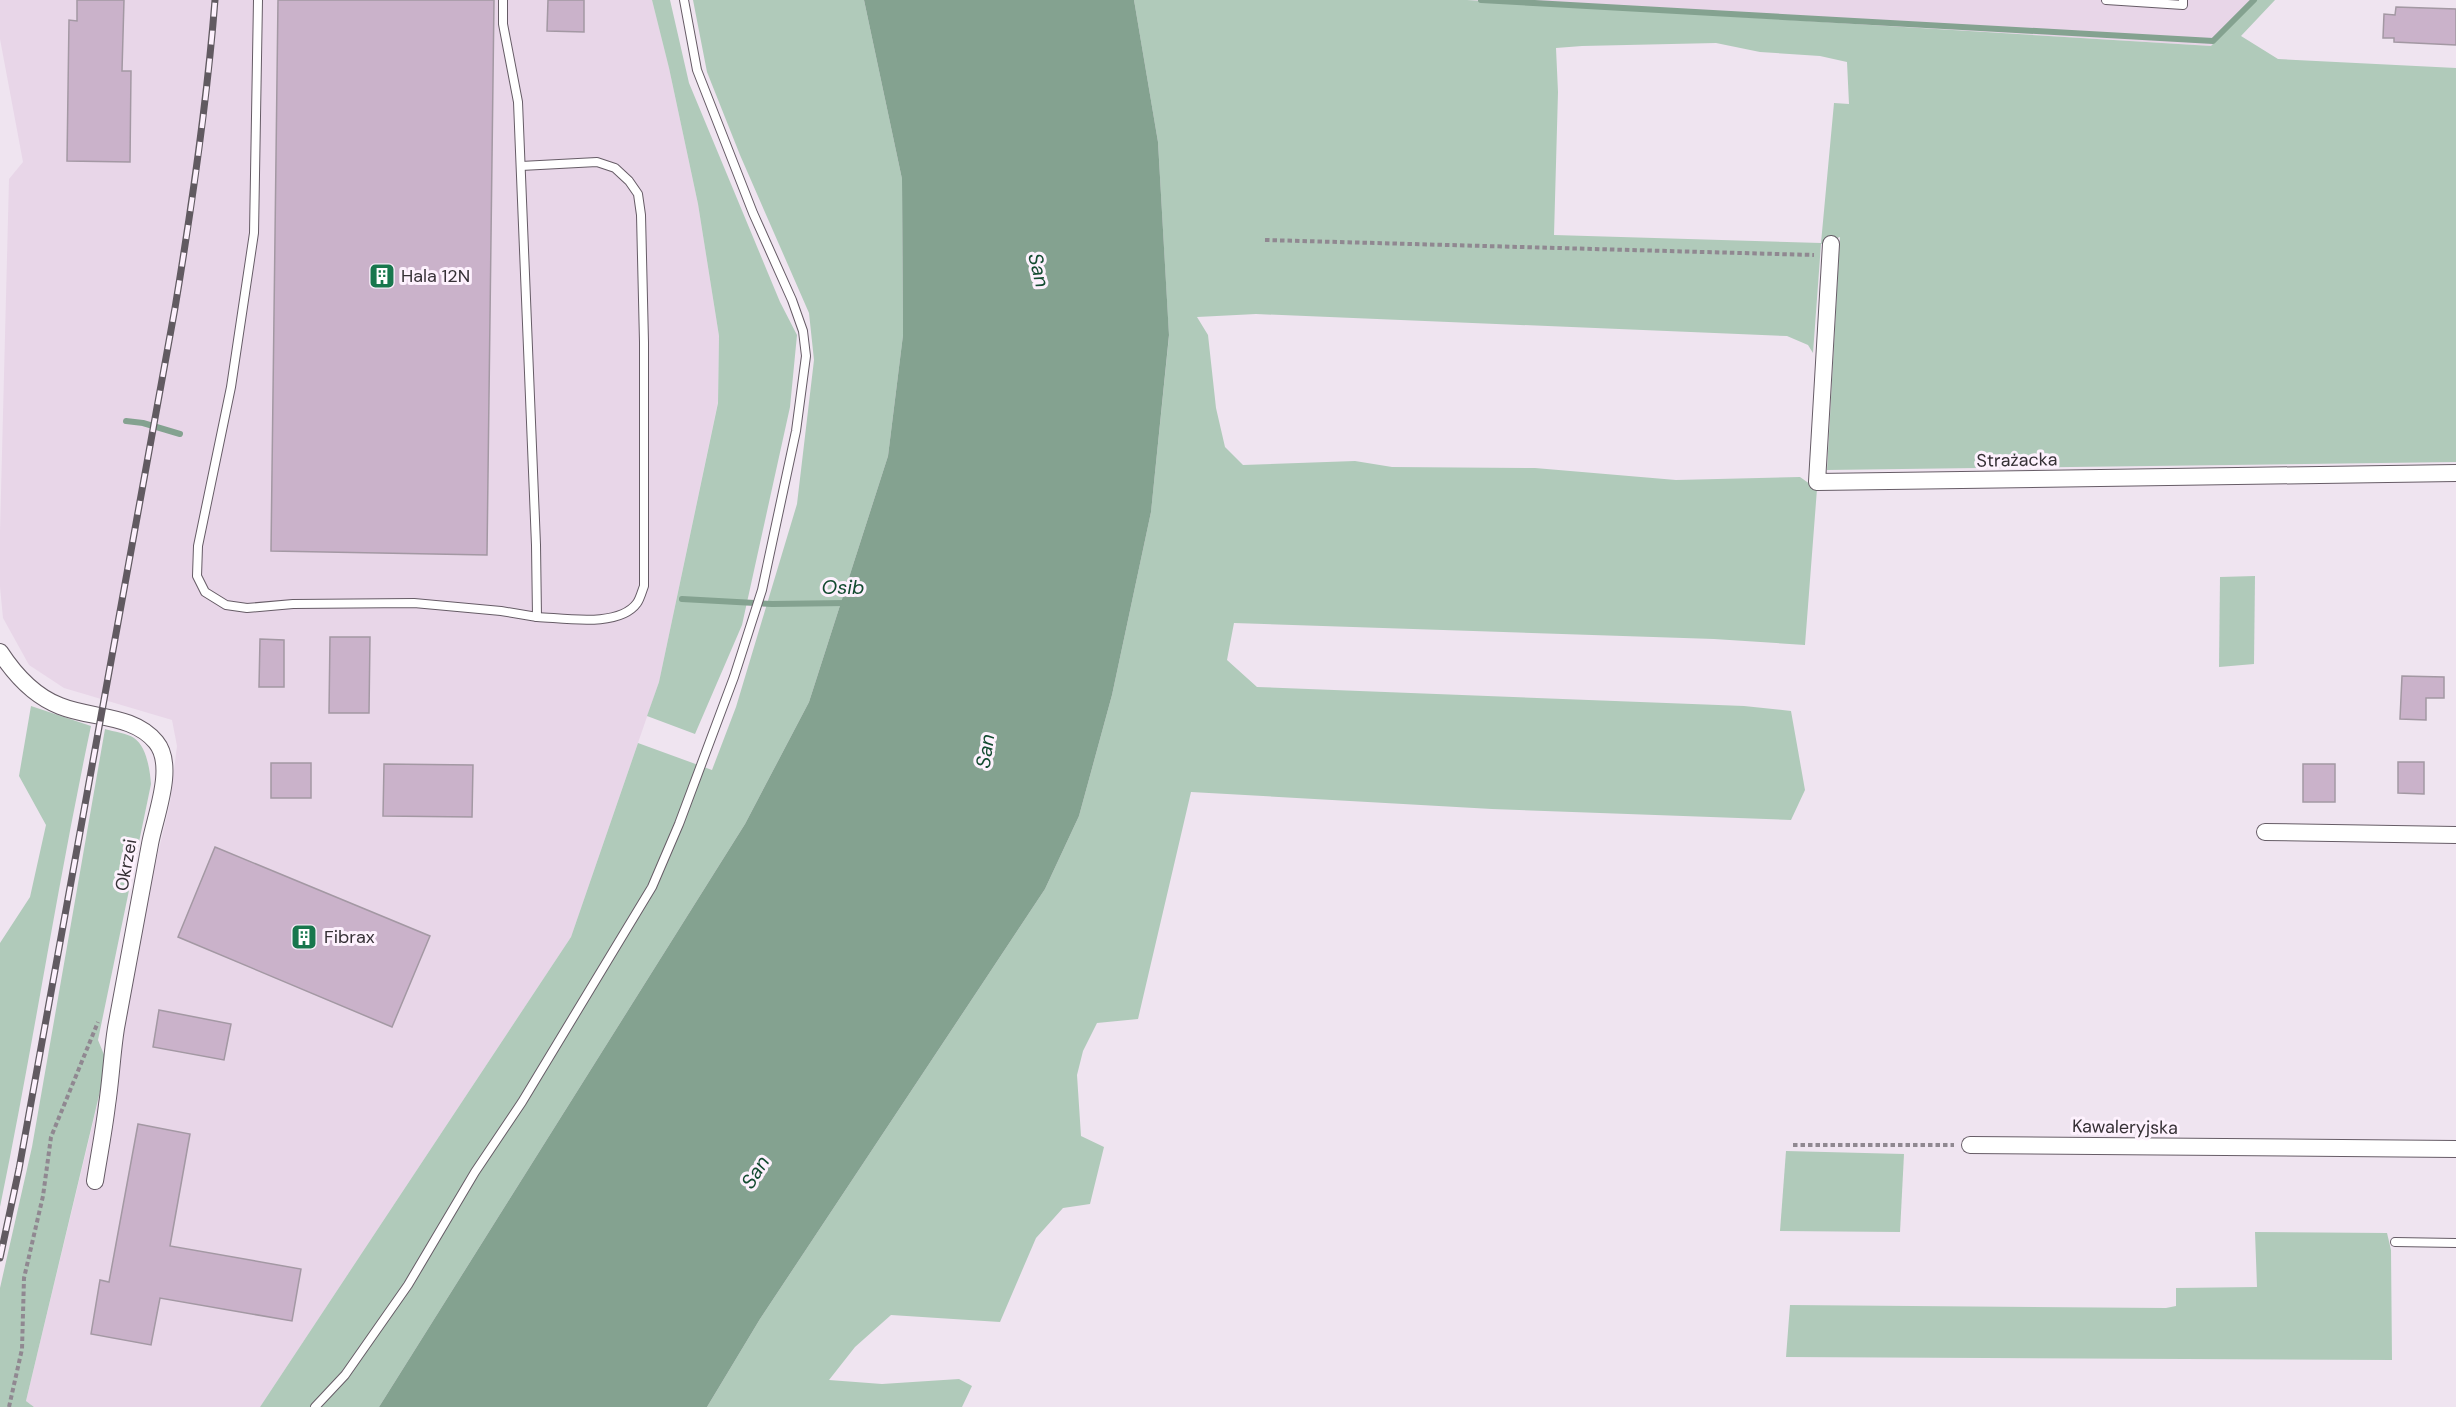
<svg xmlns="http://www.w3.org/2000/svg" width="2456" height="1407" viewBox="0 0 2456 1407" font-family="'DM Sans',sans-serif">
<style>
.built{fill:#e8d6e8}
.green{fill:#b0caba;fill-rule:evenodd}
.water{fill:#84a290}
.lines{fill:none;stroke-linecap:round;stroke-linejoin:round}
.stream{stroke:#84a290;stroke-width:6}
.building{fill:#cab2ca;stroke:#a398a3;stroke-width:1.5}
.lane-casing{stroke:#665c66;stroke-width:10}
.street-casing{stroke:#665c66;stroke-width:18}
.path{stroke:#908891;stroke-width:4;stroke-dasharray:4.5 3;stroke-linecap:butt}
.lane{stroke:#fff;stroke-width:8}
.street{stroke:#fff;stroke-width:16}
.rail-casing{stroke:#615a61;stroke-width:7}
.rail{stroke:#fdf1fd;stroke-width:4.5;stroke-dasharray:14;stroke-linecap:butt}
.labels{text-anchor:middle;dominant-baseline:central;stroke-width:6;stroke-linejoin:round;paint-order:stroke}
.poi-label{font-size:18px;fill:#353035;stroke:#fdf1fd;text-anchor:start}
.street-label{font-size:18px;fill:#353035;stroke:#fdf1fd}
.water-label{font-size:20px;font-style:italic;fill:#134b30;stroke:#fdf1fd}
</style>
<rect width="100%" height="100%" fill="#efe4f0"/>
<g class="built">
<path d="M0,0H652L669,68L698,204L719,336L718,402L659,682L571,937L260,1407H34L26,1401L170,803L177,746L172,720L64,688L29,665L3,618L0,587V532L9,179L23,162L0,39Z"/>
<path d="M1467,0H2255L2211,46Z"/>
</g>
<g class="green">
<path d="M652,0H670L689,83L780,302L797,335L790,407L742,625L695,734L647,716L659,682L718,403L719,336L698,204L669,68Z"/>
<path d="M693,0H864L902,179L903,335L888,456L809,702L745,824L379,1407H260L571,937L638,743L712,770L736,707L797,504L814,360L809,313L740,155L707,72Z"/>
<path d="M1134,0H1467L2211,46L2255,0H2275L2241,36L2278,59L2456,68V462L1827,470L1840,237L1821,244L1813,353L1808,345L1787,336L1256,314L1197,317L1208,335L1216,408L1225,447L1243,465L1355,461L1392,467L1535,468L1676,480L1800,477L1817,489L1805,645L1714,639L1234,623L1227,660L1257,687L1744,706L1791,711L1805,790L1791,820L1492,809L1191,792L1138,1019L1097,1023L1083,1051L1077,1075L1081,1136L1104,1147L1090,1204L1063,1208L1036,1238L1000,1322L891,1315L855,1347L829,1380L882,1384L959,1379L972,1386L962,1407H707L760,1319L1045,889L1079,816L1112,695L1151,512L1169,336L1158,142ZM1716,43L1760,52L1820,56L1847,62L1849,104L1834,103L1821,243L1554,235L1558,92L1556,48L1582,46Z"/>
<path d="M2255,576L2254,664L2219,667L2220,577Z"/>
<path d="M31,706L91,726C57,886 33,1047 0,1207V943L30,897L46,825L19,776Z"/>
<path d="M105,729C114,732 127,733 134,738C147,747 150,771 151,784L98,1040L107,1062L26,1401L34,1407H0V1288L32,1147Z"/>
<path d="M1786,1151L1904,1154L1900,1232L1780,1231Z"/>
<path d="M2255,1232L2387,1233L2391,1250L2392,1360L1786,1357L1790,1305L2166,1308L2176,1306V1288L2257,1287Z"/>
</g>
<path class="water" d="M864,0H1134L1158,142L1169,335L1151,512L1112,695L1079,816L1045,889L760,1319L707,1407H379L745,824L809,702L888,456L903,335L902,179Z"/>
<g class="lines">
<g class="stream">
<path d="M1481,0L2213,41L2254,0"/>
<path d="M126,421L143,423L180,434"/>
<path d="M682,599L772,604L846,603"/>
</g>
</g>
<g class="building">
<path d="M77,0H124L122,71H131L130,162L67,161L69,20L77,21Z"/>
<path d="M278,0H494L487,555L271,551Z"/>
<path d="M548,0H584V32L547,31Z"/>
<path d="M2396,7L2456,9V45L2394,42V38H2383L2384,14L2395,15Z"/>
<path d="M330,637H370L369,713H329Z"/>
<path d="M260,639L284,640V687H259Z"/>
<path d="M2402,676L2444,677V698H2426V720L2400,719Z"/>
<path d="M2398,762H2424V794L2398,793Z"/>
<rect x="271" y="763" width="40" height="35"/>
<path d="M384,764L473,765L472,817L383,816Z"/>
<rect x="2303" y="764" width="32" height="38"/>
<path d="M215,847L430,936L392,1027L178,937Z"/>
<path d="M159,1010L231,1024L224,1060L153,1047Z"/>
<path d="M138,1124L190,1134L170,1246L301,1269L292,1321L160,1298L151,1345L91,1334L100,1280L109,1282Z"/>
</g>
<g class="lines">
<g class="lane-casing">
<g id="lane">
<path d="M258,0L254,233L231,387L198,546L197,576L205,592L226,605L247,608L293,604L414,603L501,611L537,617L536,545L518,102L503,24V0"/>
<path d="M2106,0L2183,5V0"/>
<path d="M521,166L597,162L615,168L629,181L638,194L641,215L644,342V586C642,591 640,599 637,603C619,628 564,618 537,617"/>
<path d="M2395,1242L2456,1243"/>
<path d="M315,1407L345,1375L408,1285L475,1172L522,1102L652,887L679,824L734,677L762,590L796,431L806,356L803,331L792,300L753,213L697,70L684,0"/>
</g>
</g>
<g class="street-casing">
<g id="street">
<path d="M1831,244L1817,482L2456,473"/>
<path d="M0,652C15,675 34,696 60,706C92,719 133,714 156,742C176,766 155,816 150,844C139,905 127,966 116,1028C112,1053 111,1079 107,1105C104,1130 99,1156 95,1181"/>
<path d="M2265,832L2456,835"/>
<path d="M1970,1145L2456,1149"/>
</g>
</g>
<g class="path">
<path d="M1265,240L1814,255"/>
<path d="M1793,1145H1954"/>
<path d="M9,1407L22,1349L24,1278L43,1196L51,1137L98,1022"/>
</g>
<use href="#lane" class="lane"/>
<use href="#street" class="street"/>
<g class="rail-casing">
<path id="rail" d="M0,1258L19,1169L175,308C192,205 207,103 215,0"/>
</g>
<use href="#rail" class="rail"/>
</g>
<defs>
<g id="building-square" transform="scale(1.35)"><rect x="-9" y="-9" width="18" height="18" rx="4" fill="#18774d" stroke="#fdf1fd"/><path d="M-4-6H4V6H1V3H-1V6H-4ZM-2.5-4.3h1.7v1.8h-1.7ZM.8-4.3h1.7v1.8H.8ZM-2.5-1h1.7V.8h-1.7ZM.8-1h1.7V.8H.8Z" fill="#fff"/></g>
</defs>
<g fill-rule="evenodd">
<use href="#building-square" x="382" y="276"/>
<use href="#building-square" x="304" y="937"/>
</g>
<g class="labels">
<g class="poi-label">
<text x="401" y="276">Hala 12N</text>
<text x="324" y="937">Fibrax</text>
</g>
<g class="street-label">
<text transform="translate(2017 460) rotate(-1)">Strażacka</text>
<text transform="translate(126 865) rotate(-80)">Okrzei</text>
<text transform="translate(2125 1127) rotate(1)">Kawaleryjska</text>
</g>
<g class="water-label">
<text transform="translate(1039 270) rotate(76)">San</text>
<text x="843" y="587">Osib</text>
<text transform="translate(985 751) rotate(-82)">San</text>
<text transform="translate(755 1172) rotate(-58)">San</text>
</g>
</g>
</svg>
